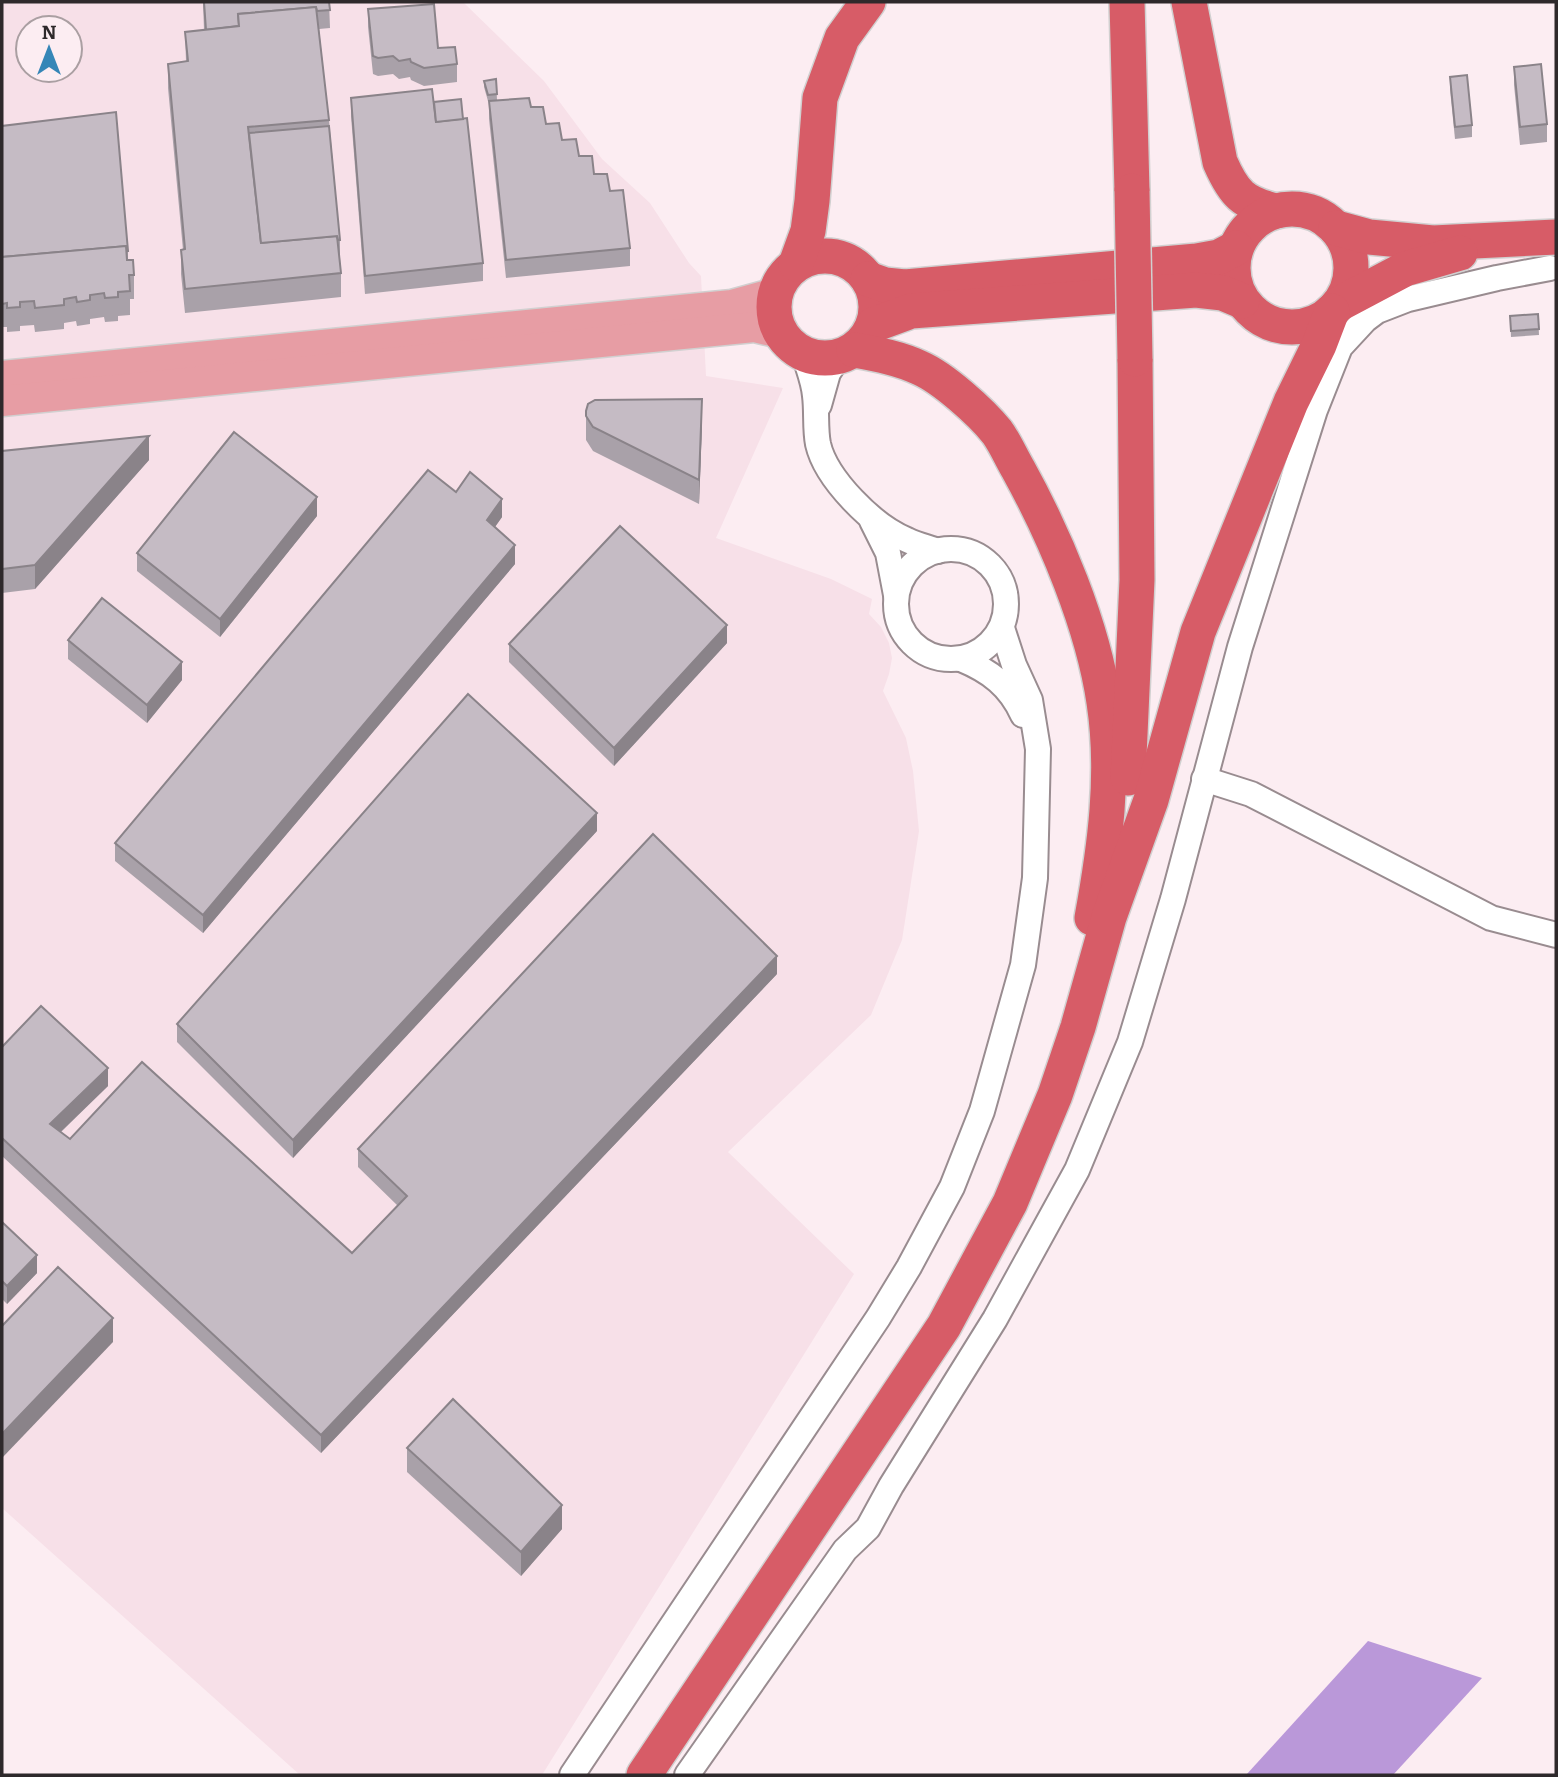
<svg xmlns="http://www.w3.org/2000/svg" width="1558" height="1777" viewBox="0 0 1558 1777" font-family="Bitter,serif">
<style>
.built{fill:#f7e0e8;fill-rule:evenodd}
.water{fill:#ba98d9}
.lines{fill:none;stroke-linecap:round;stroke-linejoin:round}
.minor-casing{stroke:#998c90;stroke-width:28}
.major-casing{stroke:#d1d0d0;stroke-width:33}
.highway-casing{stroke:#d1d0d0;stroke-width:38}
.minor{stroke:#fff;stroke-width:24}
.major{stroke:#e79da4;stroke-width:30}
.highway{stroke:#d75c67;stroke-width:35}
.highway-bridge-casing{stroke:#d1d0d0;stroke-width:38;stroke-linecap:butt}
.highway-bridge{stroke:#d75c67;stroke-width:35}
.wall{fill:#a9a1a9}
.shaded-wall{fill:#8a8389}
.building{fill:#c5bbc4;stroke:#8a8389;stroke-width:2}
</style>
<rect width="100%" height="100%" fill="#fcedf2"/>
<path class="built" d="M2,2H463L544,81L602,159L650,203L689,263L701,276L706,376L783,388L716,538L831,579L872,599L869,614L881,627L889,643L892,658L889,674L883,691L906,738L913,771L919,831L902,940L871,1015L728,1152L854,1274L542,1775H300L2,1508ZM28,28H70V70H28Z"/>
<path class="water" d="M1368,1641L1482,1678L1393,1775H1246Z"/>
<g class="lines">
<g class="minor-casing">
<g id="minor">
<path d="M804,354C808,368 814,382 815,396C817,411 815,429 818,444C826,479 873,526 907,540C917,545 927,547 938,551"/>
<path d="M819,405L828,373L839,356"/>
<path d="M872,521L888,553L896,595"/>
<circle cx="951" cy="604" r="55"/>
<path d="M961,659C990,671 1010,686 1023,715"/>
<path d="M1204,779L1251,794L1491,918L1556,935"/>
<path d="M572,1775L878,1318L909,1267L952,1187L982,1111L1023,965L1035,878L1038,749L1030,700L1014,665L1002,628"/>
<path d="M687,1775L845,1550L868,1528L891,1486L995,1319L1077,1170L1130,1042L1173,899L1240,647L1315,410L1340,347L1365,320L1377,311L1408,299L1497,278L1550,268"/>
</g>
</g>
<g class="major-casing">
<g id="major">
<path d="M2,376L732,305L775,293"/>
<path d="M2,401L754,327L780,333"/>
</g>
</g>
<g class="highway-casing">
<g id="highway">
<path d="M1127,2L1132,191"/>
<path d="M1189,2L1220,162C1234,194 1243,203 1276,211"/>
<circle cx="1292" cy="268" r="59"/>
<path d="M1336,228L1369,237L1433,243L1556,237"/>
<circle cx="825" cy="307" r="51"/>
<path d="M796,264L808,231L812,201L820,98L842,38L868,2"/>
<path d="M868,279L885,285L905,287L1197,261L1219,257L1236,248"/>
<path d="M1339,304L1405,269L1460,253"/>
<path d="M873,325L911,311L1196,290L1223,293L1242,301"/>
<path d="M854,350C876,354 899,358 920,368C943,378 981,412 997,432C1005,443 1011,457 1018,469C1055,536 1093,626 1104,702C1115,774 1105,847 1092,918"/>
<path d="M1128,778L1137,580L1135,359"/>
<path d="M644,1775L944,1326L1010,1203L1055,1095L1078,1027L1109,917L1151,800L1198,632L1291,402L1319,345L1332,311"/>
</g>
</g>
<use href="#minor" class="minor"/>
<use href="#major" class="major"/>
<use href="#highway" class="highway"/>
<g class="highway-bridge-casing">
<path id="highway-bridge" d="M1132,191L1135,359"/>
</g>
<use href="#highway-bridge" class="highway-bridge"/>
</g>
<g class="wall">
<path d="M203,2H329L330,28L319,29L329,120L340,240V258L341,273V297L185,313L181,274V250H183L168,88V64L186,61L185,32L204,30Z"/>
<path d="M368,9L438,48L457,64V82L424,86L411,80L410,77L399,79L393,74L378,76L373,74L368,27Z"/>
<path d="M1514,67L1547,124V142L1520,145L1514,85Z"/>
<path d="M1450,77L1472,125V137L1455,139L1450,89Z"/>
<path d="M496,79L497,100L488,101L484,87V81Z"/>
<path d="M351,98L434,102L463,119L483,263V281L365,294L351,116Z"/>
<path d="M489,101L531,107L546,124L579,156L594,174L610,191L630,248V266L506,278L489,119Z"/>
<path d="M2,126L128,251V260L134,275V299H130V315L118,316V321L105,322L104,317L90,319V324L77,326L76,321L64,323V329L35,332L34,325L20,326V331L7,332V327H2Z"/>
<path d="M1538,314L1539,335L1511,337L1510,316Z"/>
<path d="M586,411L702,423L699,504L593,451L586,440Z"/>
<path d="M2,451L149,460L35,589L2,593Z"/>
<path d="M456,492L502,517L495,527L515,564L203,933L115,861V843Z"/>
<path d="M317,516L220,637L137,571V553Z"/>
<path d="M68,640L182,680L147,723L68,659Z"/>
<path d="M727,643L614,766L509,662V644Z"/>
<path d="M597,831L293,1158L177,1042V1024Z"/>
<path d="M777,974L321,1453L2,1156V1047L108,1086L61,1132L70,1139L352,1253L398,1206L358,1167V1149Z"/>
<path d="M2,1222L37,1273L7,1304L2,1299Z"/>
<path d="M407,1448L562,1529L521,1576L407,1472Z"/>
</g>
<g class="shaded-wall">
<path d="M702,399V423L699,504V480Z"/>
<path d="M149,436V460L35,589V565Z"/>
<path d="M317,497V516L220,637V619Z"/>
<path d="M502,499V517L487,538V520Z"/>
<path d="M515,545V564L203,933V915Z"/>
<path d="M727,625V643L614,766V748Z"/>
<path d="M182,662V680L147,723V705Z"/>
<path d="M597,813V831L293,1158V1140Z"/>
<path d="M777,956V974L321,1453V1435Z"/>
<path d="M108,1068V1086L50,1142V1124Z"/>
<path d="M37,1255V1273L7,1304V1286Z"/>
<path d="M113,1318V1342L2,1458V1434Z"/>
<path d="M562,1505V1529L521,1576V1552Z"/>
</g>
<g class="building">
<path d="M204,2H329L330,10L317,11L316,7L238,14L239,26L206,30Z"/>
<path d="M434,4L438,48L455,47L457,64L424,68L411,62L410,59L399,61L393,56L378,58L373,56L368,9Z"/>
<path d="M316,7L329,120L248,127L261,243L337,236L341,273L185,289L181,250L185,249L168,64L188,61L185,32L239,26L238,14Z"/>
<path d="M1541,64L1547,124L1520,127L1514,67Z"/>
<path d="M1467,75L1472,125L1455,127L1450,77Z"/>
<path d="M496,79L497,94L488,95L484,81Z"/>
<path d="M432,89L436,122L467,118L483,263L365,276L351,98Z"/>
<path d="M529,98L531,107H543L546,124L559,123L562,140L576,139L579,156H592L594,174H607L610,191L623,190L630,248L506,260L489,101Z"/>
<path d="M461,99L463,119L436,122L434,102Z"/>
<path d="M116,112L128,251H126V246L2,257V126Z"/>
<path d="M329,126L340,240H338L337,236L261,243L249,133Z"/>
<path d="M126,246L127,260H133L134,275H129L130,291L118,292V297L105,298L104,293L90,295V300L77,302L76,297L64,299V305L35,308L34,301L20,302V307L7,308V303L2,304V257Z"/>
<path d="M1538,314L1539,329L1511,331L1510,316Z"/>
<path d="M702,399L699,480L593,427L586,416V411L588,404L595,400Z"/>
<path d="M234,432L317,497L220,619L137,553Z"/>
<path d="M149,436L35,565L2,569V451Z"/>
<path d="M428,470L456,492L470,472L502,499L487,520L515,545L203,915L115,843Z"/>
<path d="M620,526L727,625L614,748L509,644Z"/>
<path d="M102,598L182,662L147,705L68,640Z"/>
<path d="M468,694L597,813L293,1140L177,1024Z"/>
<path d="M653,834L777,956L321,1435L2,1138V1047L41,1006L108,1068L50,1124L70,1139L142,1062L352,1253L407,1196L358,1149Z"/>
<path d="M2,1222L37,1255L7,1286L2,1281Z"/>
<path d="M58,1267L113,1318L2,1434V1326Z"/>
<path d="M453,1399L562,1505L521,1552L407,1448Z"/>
</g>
<rect width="1558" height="1777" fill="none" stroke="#2e292b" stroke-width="7"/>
<g transform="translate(49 49)"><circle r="33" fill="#fcedf2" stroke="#aa9fa2" stroke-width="2"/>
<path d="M0-5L12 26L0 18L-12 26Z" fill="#3586b7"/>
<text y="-10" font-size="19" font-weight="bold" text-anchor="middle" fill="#2e292b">N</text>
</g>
</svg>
